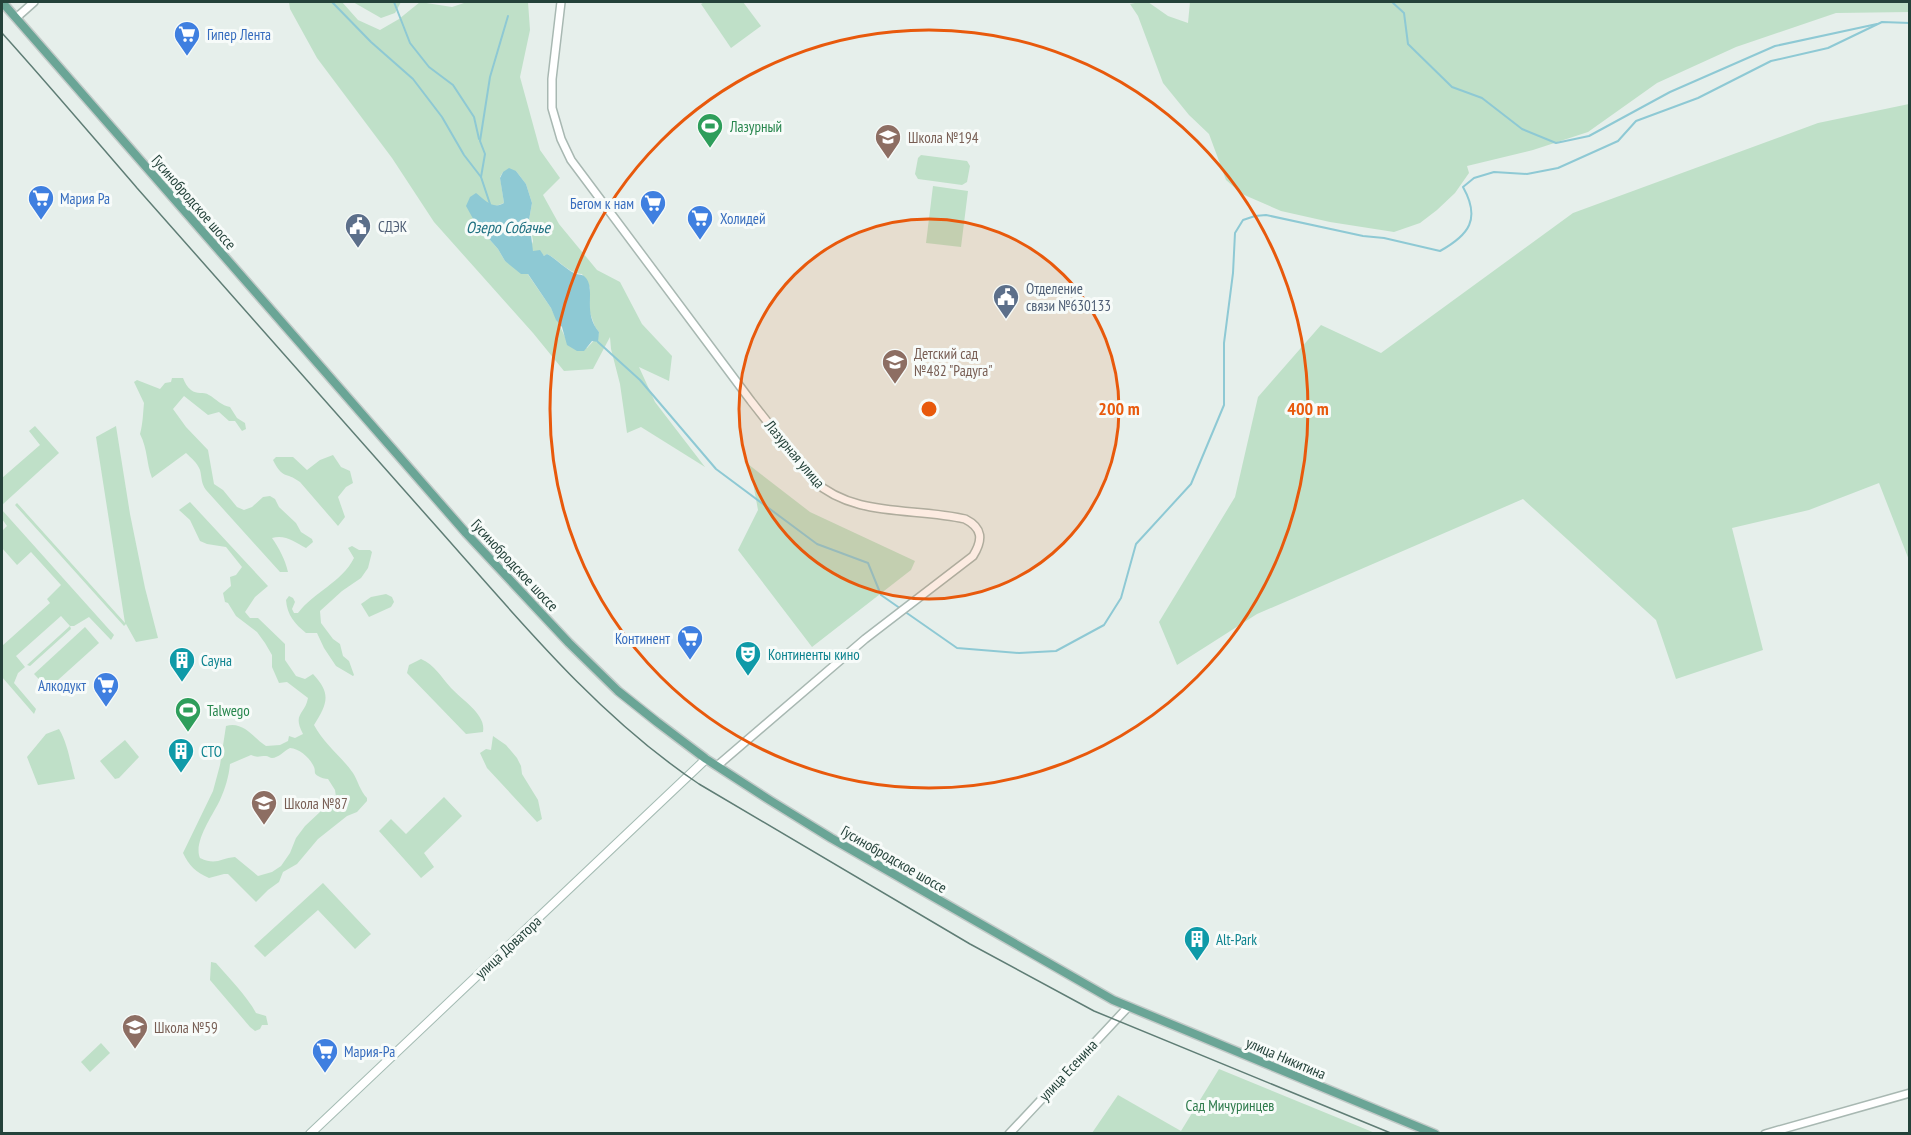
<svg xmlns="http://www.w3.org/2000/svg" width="1911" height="1135" viewBox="0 0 1911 1135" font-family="'PT Sans Narrow',sans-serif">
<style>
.green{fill:#bfe0c8;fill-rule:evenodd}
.water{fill:#8ec9d4}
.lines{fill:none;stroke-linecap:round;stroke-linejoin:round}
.stream{stroke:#8ec9d4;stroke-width:2}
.tertiary-casing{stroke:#a8b8b2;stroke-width:10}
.secondary-casing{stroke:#a4bbb3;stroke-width:10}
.primary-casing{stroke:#c2cac8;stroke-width:11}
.tertiary{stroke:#fff;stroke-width:7}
.secondary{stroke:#fff;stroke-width:8}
.primary{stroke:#6aa596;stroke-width:8}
.tram{stroke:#5f7d75;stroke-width:1.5}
.ring{fill:none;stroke:#e8590c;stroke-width:3}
.labels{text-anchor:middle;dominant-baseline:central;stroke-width:6;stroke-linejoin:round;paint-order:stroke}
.shop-label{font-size:15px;fill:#366cbe;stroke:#f7fbf9;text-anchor:start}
.leisure-label{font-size:15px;fill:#27864d;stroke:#f7fbf9;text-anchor:start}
.education-label{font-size:15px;fill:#785e54;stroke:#f7fbf9;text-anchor:start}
.street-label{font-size:15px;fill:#24423a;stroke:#f7fbf9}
.service-label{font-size:15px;fill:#4e5e75;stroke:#f7fbf9;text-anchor:start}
.culture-label{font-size:15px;fill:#0d838f;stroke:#f7fbf9;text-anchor:start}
.park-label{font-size:15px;fill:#2d7a4b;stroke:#f7fbf9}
.water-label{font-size:16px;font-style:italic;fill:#1c6f80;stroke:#f7fbf9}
.centre{fill:#e8590c;stroke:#f7fbf9;stroke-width:3}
.ring-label{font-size:18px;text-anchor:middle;font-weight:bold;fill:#e8590c;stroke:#f7fbf9;stroke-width:6;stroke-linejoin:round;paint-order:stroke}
</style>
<rect width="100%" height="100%" fill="#e6efeb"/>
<g class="green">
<path d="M289,2H342L358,20L380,30L399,19L420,2L452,7L467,2H528L530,30L520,77L540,150L560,178L543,195L559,224L597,270L620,282L642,324L672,356L669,381L639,367L655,402L705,467L641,427L627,433L620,384L611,349L610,337L593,369L564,371L533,333L434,222L392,158L317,58L290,9ZM516,171L526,184L532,203L529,220L533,241L531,247L533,251L545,256L547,254C559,260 568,273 582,274L590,288L589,310L595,327L599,332L598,336L587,348L566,339L551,308L527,273L505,261L498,249L476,224L496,206L504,203L500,177L503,172Z"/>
<path d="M353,2H401L395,13L381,18Z"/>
<path d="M705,2H743L761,26L731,48L701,4Z"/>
<path d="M1140,2H1148L1168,16L1188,23L1190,2H1909L1910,12L1836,13L1736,47L1657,83L1588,132L1533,150L1467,166L1469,173L1455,193L1437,210L1420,223L1394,232L1330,222L1281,211L1242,194L1226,180L1209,134L1189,115L1163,83L1138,16L1130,4Z"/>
<path d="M1909,104V560L1879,483L1809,510L1732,528L1763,650L1676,679L1656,620L1523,499L1257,614L1177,665L1159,622L1235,497L1258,397L1321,325L1381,353L1573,213L1818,123Z"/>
<path d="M921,155L967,161L970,166L967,182L962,185L918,179L915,174L918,158Z"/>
<path d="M933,186L968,191L961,247L926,243Z"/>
<path d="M172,378H183C185,383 187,387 191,390C197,395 203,391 209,395C216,399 222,406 230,407L237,418L245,423L246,429L242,431L235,421H229L219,412L208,415L184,396L173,409L186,427L208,450L214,484L223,490L237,507L244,510L252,507L263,497L270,496L275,499L279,507L296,523L301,532L312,539L313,542L306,548C295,542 285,534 272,538C279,548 285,559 288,572H280L206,490C201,483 202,478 200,470C197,462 191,458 186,453L152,478C146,462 148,450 140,434C143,423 143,413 144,403L134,382L137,380L160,389L165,383L171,382Z"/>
<path d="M35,426L59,453L2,505V478L40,445L29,431Z"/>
<path d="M116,426L130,514L145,588L158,638L136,642L126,624L124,626L15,505L17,503L125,623L96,437Z"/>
<path d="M333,455L341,467L350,471L353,483L346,487L338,497L345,517L338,526L300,482C285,471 283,480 273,460L276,457H293L307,470L320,460Z"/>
<path d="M744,461L810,512L915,561L911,570L812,647L738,550L758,510L751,472Z"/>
<path d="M190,502L268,586L255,597L245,612L250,618H258L285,644V660L296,676L305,679L313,674C332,694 327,704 314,725C324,744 341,756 353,773C358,781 360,791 367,798V801L357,812L347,816L318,839L297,864L283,872L279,882L268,890L256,902L228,874H224L209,878C196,872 189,866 183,853L213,791L220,765L226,726C244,721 253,738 266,746L280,745L288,741L289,736L295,738L303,734C292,713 305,715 308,698L287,682L279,683L272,667V655L265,643L257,632L236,616L228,603L225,602L223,593L231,586L230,577L236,575L242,567L226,547L207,544L200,541L190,520L179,510ZM290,748C300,749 310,758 314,767C316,772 313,773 318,776C321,778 325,779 328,779L335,790L336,797L305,826L296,838L290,853L281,866L272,872L258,876L235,857C220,858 217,866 200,858C193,842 213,815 220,800C225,789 229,776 230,764L251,755C258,758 259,756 266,756C268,756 270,758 272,758C278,758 284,751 290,748Z"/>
<path d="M2,510L114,635L111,640L89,617L74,626H70L71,629L30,666L27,665L70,626L61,616L16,656L25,667L18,673L14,683L36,709L34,714L2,677V646L50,603L47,599L61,585L31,552L17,565L2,548V529L3,530L7,526L2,519Z"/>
<path d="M352,546L359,550H370L372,552L368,568L361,578L342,591L320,611L321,623L333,639L340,644L343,656L349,661L354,675L353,676L336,666L324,648L317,633H306C295,624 287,615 286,600L289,596L293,598L295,602L292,609L294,613H298C314,592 342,582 354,558L348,548Z"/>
<path d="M386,594L392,597L394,602L391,607L369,617L361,604L371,597Z"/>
<path d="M85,627L99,643L48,689L34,674Z"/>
<path d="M421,659C435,665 441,677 451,688C461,699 487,715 483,732L466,734L407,673L409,665Z"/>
<path d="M59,729C68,744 70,762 75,779L38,785L27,757L46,734Z"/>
<path d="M493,736L506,745L517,758L521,766L522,774L538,800L542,819L537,822L487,768L480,753L486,749L491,750Z"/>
<path d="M125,740L139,757L119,778L115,779L100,761Z"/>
<path d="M444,797L462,816L424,853L434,867L421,878L379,831L391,819L406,834Z"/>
<path d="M323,883L371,934L355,949L318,910L265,957L254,946Z"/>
<path d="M211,962L216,963C229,978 247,996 256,1013L266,1016L268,1025H262L260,1029L255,1031L250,1027L210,980Z"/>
<path d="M101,1043L110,1053L90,1072L81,1062Z"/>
<path d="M1219,1069L1375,1133H1092L1118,1095L1181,1131Z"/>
</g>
<path class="water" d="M509,168L516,171L526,184L532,203L529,220L533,251L540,250L544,256L547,254C555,258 567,270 574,273C579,276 582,273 586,278C596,291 582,312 599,332L598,342L592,341L584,351H577L567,345L562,327L556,320L551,308L528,274H521L505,261L498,249L476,224L466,206L470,197L476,193C485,200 493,210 504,203L500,178L503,172Z"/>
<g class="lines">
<g class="stream">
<path d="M332,2L371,42L413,79L442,117L464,155L481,177"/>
<path d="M394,2L410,43L429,67L453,85L474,117L479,139"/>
<path d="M1392,2L1404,13L1408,44L1452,87L1482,98L1522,129L1556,143L1589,136L1670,92L1775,46L1877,24"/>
<path d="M490,204L481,177L485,154L480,141L490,77L508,16"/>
<path d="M598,342L640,380L716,469L817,544L868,563L881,595L957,648L1019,653L1056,651L1104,625L1121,598L1136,544L1191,484L1224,405V343L1233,273L1235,233L1243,220L1255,216L1266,215L1363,236L1384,238L1440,251C1469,235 1481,219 1463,187L1474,178L1494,172L1527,174L1558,168L1618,141L1636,121L1698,98L1771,61L1828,48L1882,22L1910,23"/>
</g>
<g class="tertiary-casing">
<g id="tertiary">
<path d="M561,2L552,79V108L561,139L571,160L751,401L813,480C854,518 914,507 965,519C983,528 983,540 973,556L865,639L717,766"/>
<path d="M16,18L34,2"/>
<path d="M1009,1134L1128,1007"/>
<path d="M1765,1134L1910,1093"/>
</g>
</g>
<g class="secondary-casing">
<path id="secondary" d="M310,1134L706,759"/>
</g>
<g class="primary-casing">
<path id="primary" d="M2,2L466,533L569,643L618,691L657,722L706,759L771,801L831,838L1113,1000L1435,1134"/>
</g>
<use href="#tertiary" class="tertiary"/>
<use href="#secondary" class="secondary"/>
<use href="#primary" class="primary"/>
<path class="tram" d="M2,33C48,84 92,136 137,188C234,298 331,408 428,517C512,611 593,713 699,784L970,944L1094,1011L1393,1134"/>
</g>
<circle cx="929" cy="409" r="190" fill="#e8590c" fill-opacity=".12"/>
<g class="ring">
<circle cx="929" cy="409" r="190"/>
<circle cx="929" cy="409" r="379"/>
</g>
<defs>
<g id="supermarket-pin" transform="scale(1.35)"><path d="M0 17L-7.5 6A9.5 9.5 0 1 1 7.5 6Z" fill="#3f7fe0" stroke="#f7fbf9"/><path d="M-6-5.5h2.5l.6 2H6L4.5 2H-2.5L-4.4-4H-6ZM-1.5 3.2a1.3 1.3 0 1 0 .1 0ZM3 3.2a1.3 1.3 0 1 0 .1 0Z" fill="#fff"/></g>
<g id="stadium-pin" transform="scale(1.35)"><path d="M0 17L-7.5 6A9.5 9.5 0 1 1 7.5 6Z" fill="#2e9e5b" stroke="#f7fbf9"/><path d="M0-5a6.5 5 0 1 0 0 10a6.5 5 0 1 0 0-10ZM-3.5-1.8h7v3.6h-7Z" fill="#fff"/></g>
<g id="school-pin" transform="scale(1.35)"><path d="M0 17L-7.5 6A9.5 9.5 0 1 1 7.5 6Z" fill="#8d6e63" stroke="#f7fbf9"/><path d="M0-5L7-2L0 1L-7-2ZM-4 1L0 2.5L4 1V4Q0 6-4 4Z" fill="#fff"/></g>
<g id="civic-pin" transform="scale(1.35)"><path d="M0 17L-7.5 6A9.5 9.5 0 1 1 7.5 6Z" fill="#5c6f8a" stroke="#f7fbf9"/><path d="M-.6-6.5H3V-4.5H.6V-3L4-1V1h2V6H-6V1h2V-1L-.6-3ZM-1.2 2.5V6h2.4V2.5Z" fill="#fff"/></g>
<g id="theatre-pin" transform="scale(1.35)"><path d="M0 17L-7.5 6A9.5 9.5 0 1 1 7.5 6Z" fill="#0f9aa8" stroke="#f7fbf9"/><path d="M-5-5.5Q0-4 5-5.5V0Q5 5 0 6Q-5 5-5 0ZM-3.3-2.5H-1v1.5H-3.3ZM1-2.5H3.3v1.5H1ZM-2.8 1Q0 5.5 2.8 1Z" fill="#fff"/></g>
<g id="building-pin" transform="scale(1.35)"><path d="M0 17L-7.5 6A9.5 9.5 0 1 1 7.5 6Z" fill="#0f9aa8" stroke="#f7fbf9"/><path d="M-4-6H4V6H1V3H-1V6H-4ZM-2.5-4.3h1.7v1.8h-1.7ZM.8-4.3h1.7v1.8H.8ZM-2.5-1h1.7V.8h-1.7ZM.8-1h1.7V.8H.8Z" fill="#fff"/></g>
</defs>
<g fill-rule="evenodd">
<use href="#supermarket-pin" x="187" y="34"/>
<use href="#stadium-pin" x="710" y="126"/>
<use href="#school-pin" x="888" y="137"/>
<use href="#supermarket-pin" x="41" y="198"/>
<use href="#supermarket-pin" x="653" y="203"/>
<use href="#supermarket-pin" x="700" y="218"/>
<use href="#civic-pin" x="358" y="226"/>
<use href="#civic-pin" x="1006" y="297"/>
<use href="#school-pin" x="895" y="362"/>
<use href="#supermarket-pin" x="690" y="638"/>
<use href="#theatre-pin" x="748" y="654"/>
<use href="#building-pin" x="182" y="660"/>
<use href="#supermarket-pin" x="106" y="685"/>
<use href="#stadium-pin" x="188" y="710"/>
<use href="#building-pin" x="181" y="751"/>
<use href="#school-pin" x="264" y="803"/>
<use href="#building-pin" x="1197" y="939"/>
<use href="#school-pin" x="135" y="1027"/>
<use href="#supermarket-pin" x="325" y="1051"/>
</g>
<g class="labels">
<g class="shop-label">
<text x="207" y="34">Гипер Лента</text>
<text x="60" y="198">Мария Ра</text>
<text x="634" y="203" text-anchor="end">Бегом к нам</text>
<text x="720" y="218">Холидей</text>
<text x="670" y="638" text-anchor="end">Континент</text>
<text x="86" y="685" text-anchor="end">Алкодукт</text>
<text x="344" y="1051">Мария-Ра</text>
</g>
<g class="leisure-label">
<text x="730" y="126">Лазурный</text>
<text x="207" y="710">Talwego</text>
</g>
<g class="education-label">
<text x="908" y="137">Школа №194</text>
<text x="914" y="353">Детский сад<tspan x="914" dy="17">№482 "Радуга"</tspan></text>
<text x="284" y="803">Школа №87</text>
<text x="154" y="1027">Школа №59</text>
</g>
<g class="street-label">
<text transform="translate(194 202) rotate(49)">Гусинобродское шоссе</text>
<text transform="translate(795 454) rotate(50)">Лазурная улица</text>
<text transform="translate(515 565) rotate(47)">Гусинобродское шоссе</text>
<text transform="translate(894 859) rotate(30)">Гусинобродское шоссе</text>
<text transform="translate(508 947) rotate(-43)">улица Доватора</text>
<text transform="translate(1286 1058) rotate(23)">улица Никитина</text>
<text transform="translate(1068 1070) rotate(-47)">улица Есенина</text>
</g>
<g class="service-label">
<text x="378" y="226">СДЭК</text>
<text x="1026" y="288">Отделение<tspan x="1026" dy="17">связи №630133</tspan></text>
</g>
<g class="culture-label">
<text x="768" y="654">Континенты кино</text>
<text x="201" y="660">Сауна</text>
<text x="201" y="751">СТО</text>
<text x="1216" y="939">Alt-Park</text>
</g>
<g class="park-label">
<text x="1230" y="1105">Сад Мичуринцев</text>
</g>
<g class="water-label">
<text x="508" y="227">Озеро Собачье</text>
</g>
</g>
<circle cx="929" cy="409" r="9" class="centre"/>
<g class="ring-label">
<text x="1119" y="415">200 m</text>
<text x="1308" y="415">400 m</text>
</g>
<rect width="1911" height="1135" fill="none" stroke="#24423a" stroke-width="6"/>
</svg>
